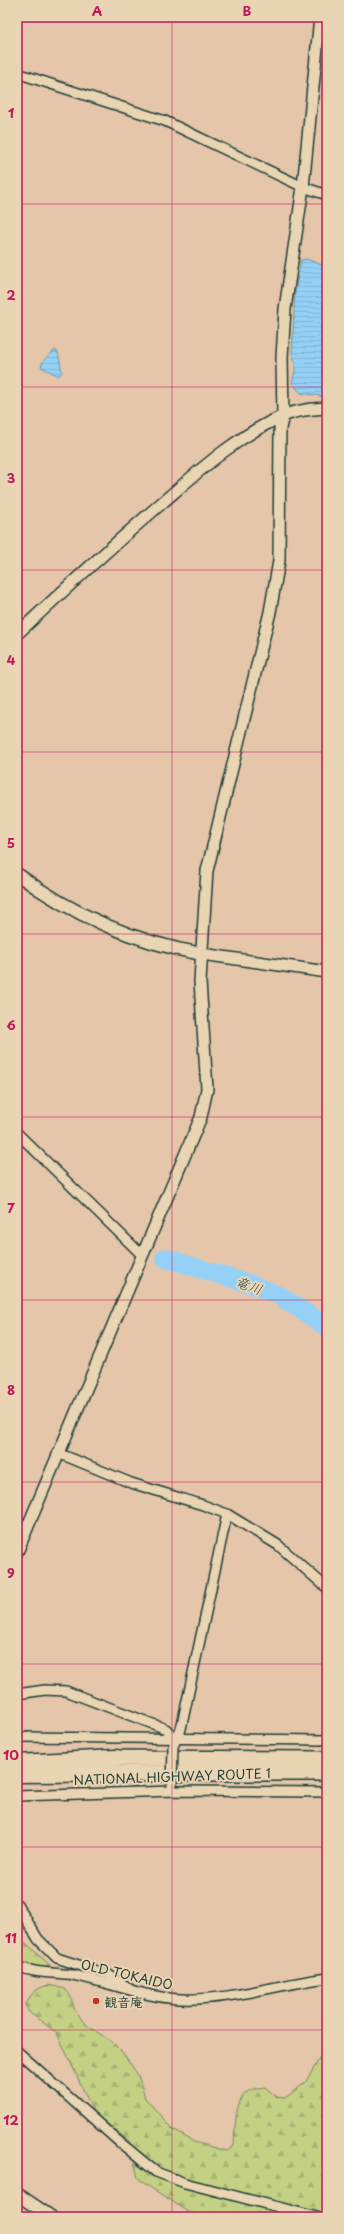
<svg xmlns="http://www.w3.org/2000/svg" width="344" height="2234" viewBox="0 0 344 2234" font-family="'Playpen Sans','Klee One',sans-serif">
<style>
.forest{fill:url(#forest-firs);stroke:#72875c}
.water{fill:url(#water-rules);stroke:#6696a8}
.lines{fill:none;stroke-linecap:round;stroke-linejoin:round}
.river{stroke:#95d1f6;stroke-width:19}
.minor-casing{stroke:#1f3d34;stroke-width:12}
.tertiary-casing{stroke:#1f3d34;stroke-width:14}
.secondary-casing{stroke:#1f3d34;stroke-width:15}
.trunk-casing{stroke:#1f3d34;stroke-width:18}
.motorway-casing{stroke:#1f3d34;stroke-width:19}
.minor{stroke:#e9d4b3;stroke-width:9}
.tertiary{stroke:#e9d4b3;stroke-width:11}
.secondary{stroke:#e9d4b3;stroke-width:12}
.trunk{stroke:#e9d4b3;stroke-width:15}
.motorway{stroke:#e9d4b3;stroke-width:16}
.rail{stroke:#1f3d34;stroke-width:3}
.minor-bridge-casing{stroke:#1f3d34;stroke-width:12;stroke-linecap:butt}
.minor-bridge{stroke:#e9d4b3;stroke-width:9}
.grid{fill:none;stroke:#c2185b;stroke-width:1;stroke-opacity:0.55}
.poi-dot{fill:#c8321e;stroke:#e9d4b3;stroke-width:1.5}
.labels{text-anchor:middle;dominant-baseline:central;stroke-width:4;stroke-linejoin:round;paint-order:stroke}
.street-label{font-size:13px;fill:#1f3d34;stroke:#e9d4b3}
.poi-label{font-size:13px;font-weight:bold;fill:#1f3d34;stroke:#e9d4b3;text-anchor:start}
.water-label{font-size:14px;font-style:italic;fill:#2b4c47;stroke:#e9d4b3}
.neatline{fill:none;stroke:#c2185b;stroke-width:1.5}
.grid-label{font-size:13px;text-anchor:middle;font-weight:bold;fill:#c2185b}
</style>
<defs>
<pattern id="forest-firs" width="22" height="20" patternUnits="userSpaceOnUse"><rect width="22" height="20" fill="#c4d185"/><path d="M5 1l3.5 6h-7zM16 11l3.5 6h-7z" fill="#a8b473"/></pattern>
<pattern id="water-rules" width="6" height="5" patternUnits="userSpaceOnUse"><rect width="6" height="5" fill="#95d1f6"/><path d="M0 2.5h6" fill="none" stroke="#80b4d4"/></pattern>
</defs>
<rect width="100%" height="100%" fill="#e5c6aa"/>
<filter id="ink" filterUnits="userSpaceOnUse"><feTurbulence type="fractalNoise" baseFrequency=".025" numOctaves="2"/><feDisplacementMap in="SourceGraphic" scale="8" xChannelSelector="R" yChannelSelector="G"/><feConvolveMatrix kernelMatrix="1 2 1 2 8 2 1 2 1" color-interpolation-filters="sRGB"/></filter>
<g filter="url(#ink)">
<g class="forest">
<path d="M17,1935L53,1968V1971L17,1963Z"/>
<path d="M49,1985L65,1989L70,1995L75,2011L85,2024L112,2042L123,2053L138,2075L145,2098L172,2129L194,2142L227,2151L234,2146C235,2132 234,2102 247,2092C251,2089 259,2088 265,2087L277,2097L285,2098L305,2083L327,2046V2157L323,2165L327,2172V2217H201L189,2212L145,2184L138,2178L129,2141L94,2113L57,2033L29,2012L25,2005C30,1995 37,1987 49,1985Z"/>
</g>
<g class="water">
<path d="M306,259L325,266L327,276V397L301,393L292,383C295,372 297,365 292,354L295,292L301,260Z"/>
<path d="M55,350L58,352L62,372L59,376L41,367L43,361Z"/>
</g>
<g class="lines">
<path class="river" d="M165,1258L250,1284L280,1296L327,1327"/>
<g class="minor-casing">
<g id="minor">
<path d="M17,73L165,121L303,187L327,195"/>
<path d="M17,1133L142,1255"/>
<path d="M58,1453L131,1483L203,1505L227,1514L278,1545L327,1588"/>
<path d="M17,1694L45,1690L66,1691L166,1729L175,1739"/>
<path d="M17,1737L327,1740"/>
<path d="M174,1744L181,1729L227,1514"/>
<path d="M17,1796L173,1791L327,1792"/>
<path d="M17,1904L38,1939L57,1958L109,1975L129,1988"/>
<path d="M17,1966C36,1974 54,1972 73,1975C109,1982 143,1997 180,1999C229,2001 279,1984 327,1978"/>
<path d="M17,2051L117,2140L156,2172L185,2183L317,2217"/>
</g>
</g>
<g class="tertiary-casing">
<g id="tertiary">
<path d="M17,634C65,589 113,545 163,502C200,470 237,436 283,416C297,410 312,409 327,408"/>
<path d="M202,954L327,972"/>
<path d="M17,1552L201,1117L207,1089L200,981L207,871L270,612L279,561L280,428L283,416L282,357L285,309L303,187L320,17"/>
</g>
</g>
<g class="secondary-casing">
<g id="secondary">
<path d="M17,874C73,915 133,942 202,954"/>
<path d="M17,2194L51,2217"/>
</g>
</g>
<g class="trunk-casing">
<g id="trunk">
<path d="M104,1758L327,1759"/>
<path d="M186,1773H327"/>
</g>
</g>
<g class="motorway-casing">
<g id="motorway">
<path d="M17,1763L116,1758"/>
<path d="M17,1774L197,1773"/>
</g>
</g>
<use href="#minor" class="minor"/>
<use href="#tertiary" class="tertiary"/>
<use href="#secondary" class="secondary"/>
<use href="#trunk" class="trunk"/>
<use href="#motorway" class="motorway"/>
<path class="rail" d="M17,2212L25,2217"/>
<g class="minor-bridge-casing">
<path id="minor-bridge" d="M172,1785L173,1747"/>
</g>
<use href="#minor-bridge" class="minor-bridge"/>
</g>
</g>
<path class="grid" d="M172,17V2217M17,204H327M17,387H327M17,570H327M17,752H327M17,934H327M17,1117H327M17,1300H327M17,1482H327M17,1664H327M17,1847H327M17,2030H327"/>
<circle class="poi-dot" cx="96" cy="2001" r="4"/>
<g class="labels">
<g class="street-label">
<text transform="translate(172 1776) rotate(-2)">NATIONAL HIGHWAY ROUTE 1</text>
<text transform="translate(127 1974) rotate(13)">OLD TOKAIDO</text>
</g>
<g class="poi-label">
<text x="104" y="2001">観音庵</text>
</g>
<g class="water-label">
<text transform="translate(249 1285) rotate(20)">竜川</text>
</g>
</g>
<rect width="344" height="2234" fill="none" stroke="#e9d4b3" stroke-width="44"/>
<rect x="22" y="22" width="300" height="2190" class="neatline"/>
<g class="grid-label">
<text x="97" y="16">A</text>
<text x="247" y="16">B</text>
<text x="11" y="118">1</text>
<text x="11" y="300">2</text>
<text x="11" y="483">3</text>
<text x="11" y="665">4</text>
<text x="11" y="848">5</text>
<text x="11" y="1030">6</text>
<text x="11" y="1213">7</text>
<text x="11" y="1395">8</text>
<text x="11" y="1578">9</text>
<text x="11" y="1760">10</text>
<text x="11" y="1943">11</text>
<text x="11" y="2125">12</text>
</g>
</svg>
